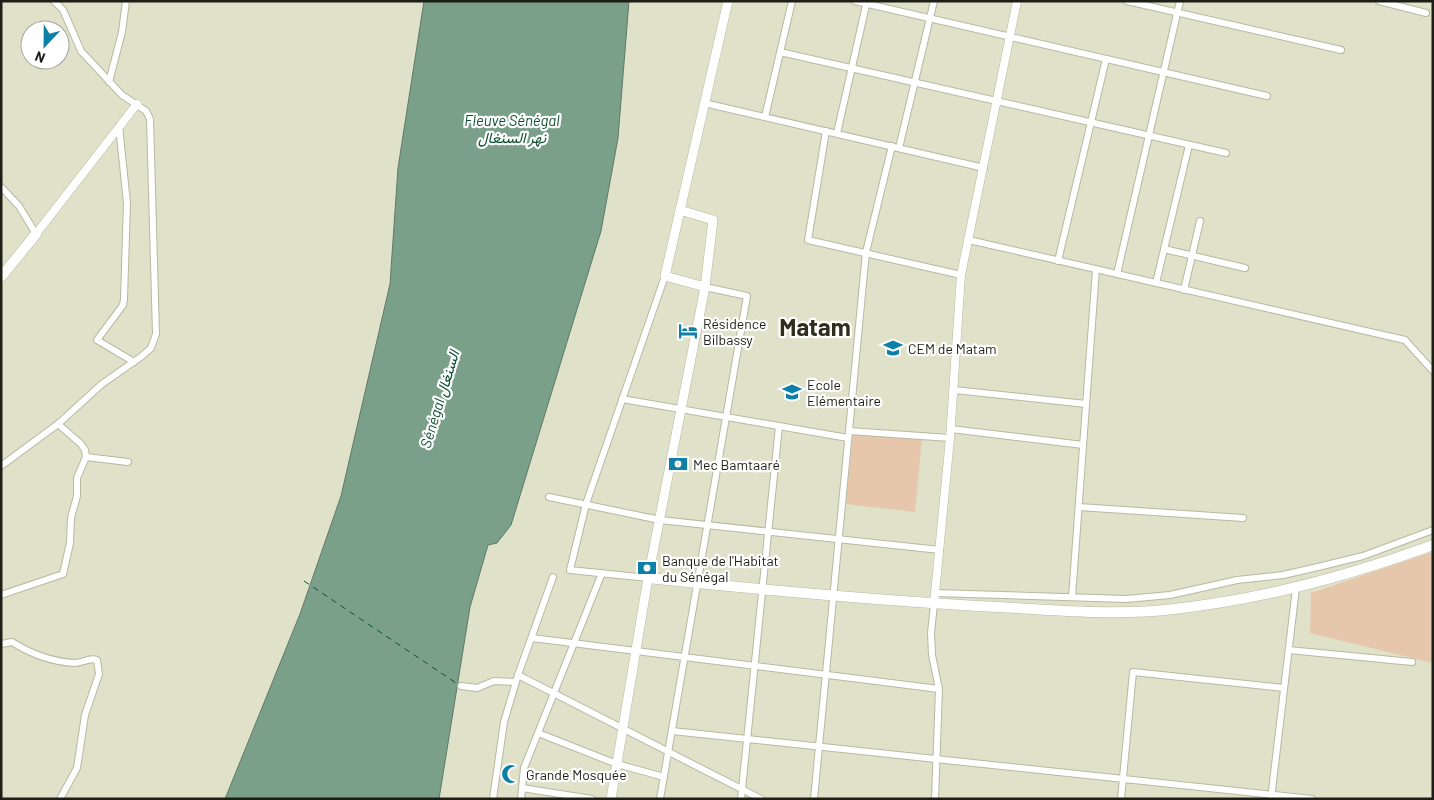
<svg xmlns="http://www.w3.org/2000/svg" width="1434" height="800" viewBox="0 0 1434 800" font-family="Barlow,Vazirmatn,sans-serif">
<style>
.green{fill:#e7c7ab}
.water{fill:#7ba08a;stroke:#5f7967}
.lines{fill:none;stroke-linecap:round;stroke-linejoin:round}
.ferry{stroke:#0d5132;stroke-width:1;stroke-dasharray:6 5;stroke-linecap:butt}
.minor-casing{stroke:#b7b9a2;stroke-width:8}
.tertiary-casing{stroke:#b7b9a2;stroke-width:9}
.secondary-casing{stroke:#b7b9a2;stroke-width:10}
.primary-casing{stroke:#b7b9a2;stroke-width:11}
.minor{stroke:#fff;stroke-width:6}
.tertiary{stroke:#fff;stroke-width:8}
.secondary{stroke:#fff;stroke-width:9}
.primary{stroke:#fff;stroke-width:10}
.labels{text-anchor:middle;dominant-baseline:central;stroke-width:4.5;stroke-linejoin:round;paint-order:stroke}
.poi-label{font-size:14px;fill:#1d1e15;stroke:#fff;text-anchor:start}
.water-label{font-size:15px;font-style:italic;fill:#0d5132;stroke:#fff}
.town-label{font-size:24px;font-weight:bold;fill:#2d2e1b;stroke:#fff}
</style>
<rect width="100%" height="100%" fill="#dfe1c9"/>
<g class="green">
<path d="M853,433L922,439L915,512L846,504Z"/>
<path d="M1433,552V663L1310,633L1311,593Z"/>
</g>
<path class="water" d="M424,1H629L618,138L601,231L511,525L497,543L488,545L470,607L439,799H225L300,614L341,496L390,284L398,168Z"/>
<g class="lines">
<path class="ferry" d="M304,581L459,685"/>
<g class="minor-casing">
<g id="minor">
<path d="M855,1L1267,96"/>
<path d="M1127,1L1341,50"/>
<path d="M1379,1L1426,13"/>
<path d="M780,52L1226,153"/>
<path d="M109,82L122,32L126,1"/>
<path d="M704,103L984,168"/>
<path d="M765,117L792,1"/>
<path d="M119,126L127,203L124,299L123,305L97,340L134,362"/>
<path d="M826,131L808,240L961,275"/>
<path d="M837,133L867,1"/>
<path d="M899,148L934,1"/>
<path d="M1,187L19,206L36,234"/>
<path d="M969,240L1405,340L1433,371"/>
<path d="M1164,249L1245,268"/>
<path d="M1058,261L1106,59"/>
<path d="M1117,274L1180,1"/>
<path d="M1156,283L1189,145"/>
<path d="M1184,290L1200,221"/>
<path d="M954,390L1086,404"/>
<path d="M622,399L848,438"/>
<path d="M951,429L1083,445"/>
<path d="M849,431L950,438"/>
<path d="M86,457L128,462"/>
<path d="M1,466L58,424L102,384L142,356L151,348L156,334L150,119L146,111L122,95L81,51L63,10L54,1"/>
<path d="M549,497L660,520L940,550"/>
<path d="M1079,507L1243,518"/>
<path d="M648,578L570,570L586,504L665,276"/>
<path d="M935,593L1126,599L1170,595L1237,580L1283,575L1318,567L1363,556L1433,530"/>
<path d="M1,595L63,574L70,543L71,518L77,496V478L86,457L85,450L81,444L58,424"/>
<path d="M1072,597L1096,269"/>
<path d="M934,604L931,633L932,655L939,689L935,799"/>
<path d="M532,638L939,689"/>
<path d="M1,644L12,642C31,654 53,662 75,663C83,663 89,657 97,660L99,674L85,715L77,768L60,799"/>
<path d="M1289,650L1412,662"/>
<path d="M518,675L761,799"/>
<path d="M461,686L477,688L494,681L516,682"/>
<path d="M672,731L1312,799"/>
<path d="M538,733L617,764L664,777"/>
<path d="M522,788L592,799"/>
<path d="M493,799L504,722L518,675L553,577"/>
<path d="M521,799L524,768L602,573"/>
<path d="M660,799L747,296L705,287"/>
<path d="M741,799L779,426"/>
<path d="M814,799L866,252L892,146"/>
<path d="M1121,799L1133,672L1284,688"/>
<path d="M1271,799L1296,588"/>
</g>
</g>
<g class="tertiary-casing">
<g id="tertiary">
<path d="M36,234L137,104"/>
<path d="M934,604L950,438L961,275L1017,1"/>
</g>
</g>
<g class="secondary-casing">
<g id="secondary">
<path d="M680,210L713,220L705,287"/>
<path d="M611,799L648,578L705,287L665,276L728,1"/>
</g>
</g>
<g class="primary-casing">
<g id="primary">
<path d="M1,277L36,234"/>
<path d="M648,578C765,590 882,601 998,607C1057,610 1115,616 1174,609C1263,599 1349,576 1433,545"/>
</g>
</g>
<use href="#minor" class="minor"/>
<use href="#tertiary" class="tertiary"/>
<use href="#secondary" class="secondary"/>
<use href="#primary" class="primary"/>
</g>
<defs>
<g id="hotel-bare" transform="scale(1.5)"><path d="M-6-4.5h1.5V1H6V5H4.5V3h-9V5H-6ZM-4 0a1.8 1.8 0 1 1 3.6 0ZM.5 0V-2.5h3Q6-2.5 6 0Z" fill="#0e80a7" stroke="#fff" stroke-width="2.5" paint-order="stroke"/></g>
<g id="school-bare" transform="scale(1.5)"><path d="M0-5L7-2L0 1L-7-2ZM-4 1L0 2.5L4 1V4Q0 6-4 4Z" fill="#0e80a7" stroke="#fff" stroke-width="2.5" paint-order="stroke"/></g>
<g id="bank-bare" transform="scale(1.5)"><path d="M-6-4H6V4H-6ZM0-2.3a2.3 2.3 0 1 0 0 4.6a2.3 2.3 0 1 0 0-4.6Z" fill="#0e80a7" stroke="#fff" stroke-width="2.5" paint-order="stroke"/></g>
<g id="mosque-bare" transform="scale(1.5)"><path d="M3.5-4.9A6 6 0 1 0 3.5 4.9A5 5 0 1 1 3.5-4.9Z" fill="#0e80a7" stroke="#fff" stroke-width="2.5" paint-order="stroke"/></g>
</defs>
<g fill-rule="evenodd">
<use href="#hotel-bare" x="688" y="331"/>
<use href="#school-bare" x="893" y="348"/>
<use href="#school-bare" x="792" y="392"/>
<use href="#bank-bare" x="678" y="464"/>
<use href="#bank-bare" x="647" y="568"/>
<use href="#mosque-bare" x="511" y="774"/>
</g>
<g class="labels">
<g class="poi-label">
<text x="703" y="323">Résidence<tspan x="703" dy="16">Bilbassy</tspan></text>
<text x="908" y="348">CEM de Matam</text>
<text x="807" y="384">Ecole<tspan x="807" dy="16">Elémentaire</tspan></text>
<text x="693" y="464">Mec Bamtaaré</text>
<text x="662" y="560">Banque de l'Habitat<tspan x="662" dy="16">du Sénégal</tspan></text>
<text x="526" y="774">Grande Mosquée</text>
</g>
<g class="water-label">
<text x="512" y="120">Fleuve Sénégal<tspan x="512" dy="17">نهر السنغال</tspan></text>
<text transform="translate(439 399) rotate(-73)">Sénégal السنغال</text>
</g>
<g class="town-label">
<text x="815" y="326">Matam</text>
</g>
</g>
<rect width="1434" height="800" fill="none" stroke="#1d1e15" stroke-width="5"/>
<g transform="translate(45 45) rotate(202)"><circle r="24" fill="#ffffff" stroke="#a5a5a1"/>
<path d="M0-4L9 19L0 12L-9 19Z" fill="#0e80a7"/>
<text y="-8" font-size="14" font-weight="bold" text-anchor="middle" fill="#1d1e15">N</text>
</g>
</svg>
